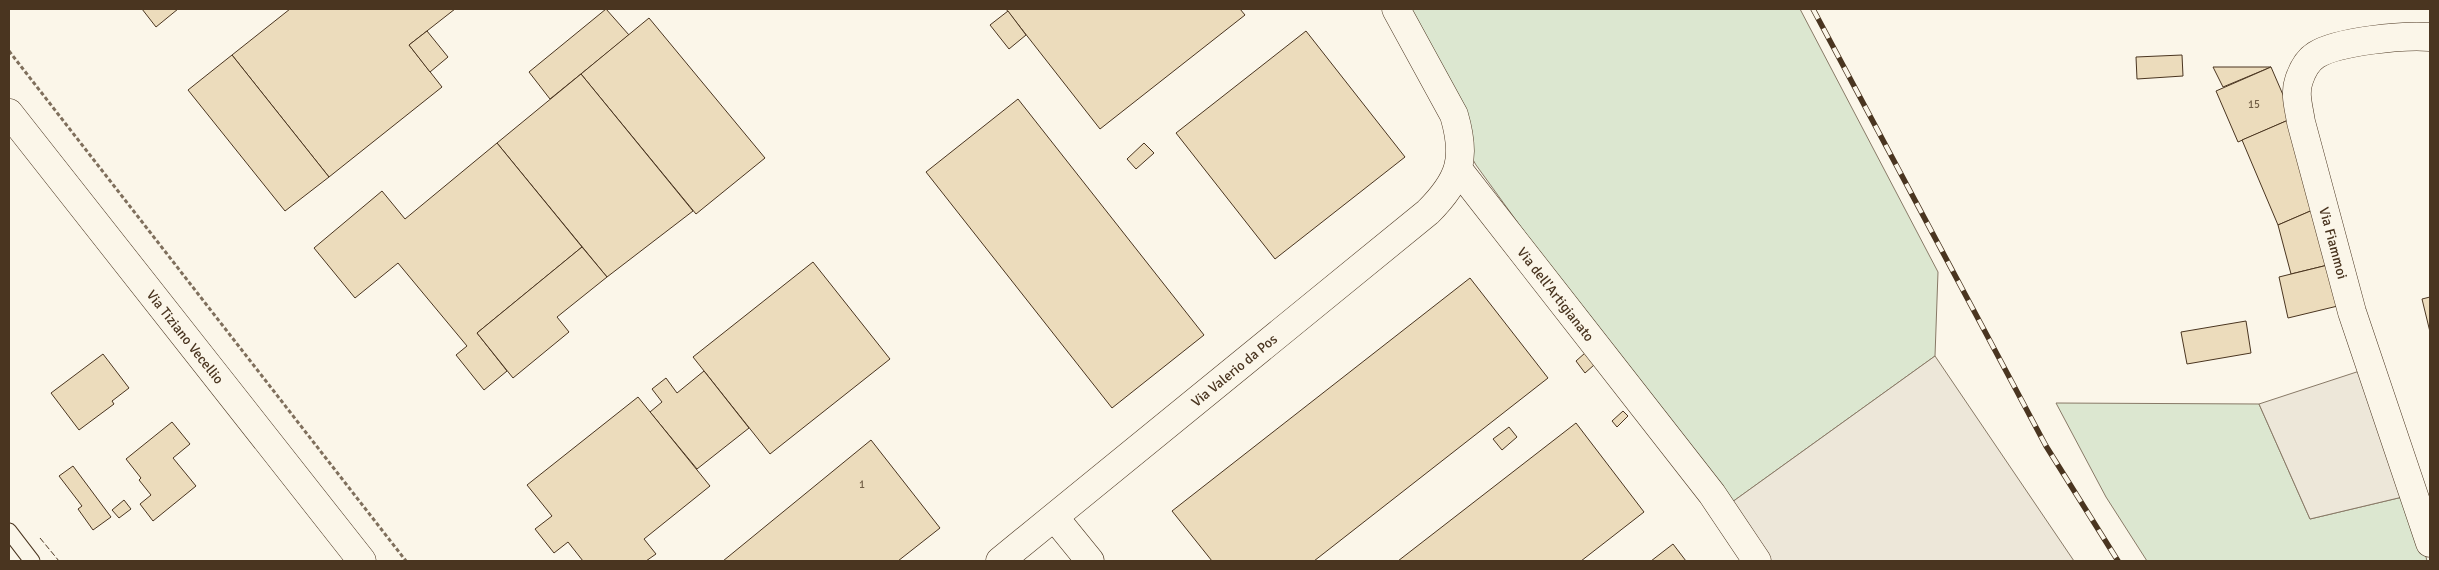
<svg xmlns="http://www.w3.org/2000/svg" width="2439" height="570" viewBox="0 0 2439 570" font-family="Signika,sans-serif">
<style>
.green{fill:#dce7d0;stroke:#887966}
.parking{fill:#ede7d9;stroke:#887966}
.building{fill:#ecdcbc;stroke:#4a3520}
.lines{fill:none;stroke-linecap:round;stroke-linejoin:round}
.lane-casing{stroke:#4a3520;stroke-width:17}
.street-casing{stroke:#4a3520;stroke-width:29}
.primary-casing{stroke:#4a3520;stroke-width:29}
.path{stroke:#7f6f5c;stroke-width:3;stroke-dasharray:4 2.5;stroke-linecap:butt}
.lane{stroke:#fbf6e9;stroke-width:15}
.street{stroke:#fbf6e9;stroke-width:28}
.primary{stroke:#fbf6e9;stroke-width:28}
.rail-casing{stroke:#4a3520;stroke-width:5.5}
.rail{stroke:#fbf6e9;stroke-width:4;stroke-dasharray:11;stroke-linecap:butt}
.fence{stroke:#4a3520;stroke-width:1;stroke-dasharray:6 2.5;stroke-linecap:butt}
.labels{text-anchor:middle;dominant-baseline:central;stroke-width:4;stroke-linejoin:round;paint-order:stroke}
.number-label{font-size:11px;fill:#725f47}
.street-label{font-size:14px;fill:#4a3520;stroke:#fbf6e9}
</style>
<rect width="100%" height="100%" fill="#fbf6e9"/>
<g class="green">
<path d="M1387,9H1800L1938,272L1935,356L1728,505L1613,354L1476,165Z"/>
<path d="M2056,403L2259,404L2310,519L2411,495L2427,561H2147L2106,497Z"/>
</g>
<g class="parking">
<path d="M1935,356L2074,561H1746L1728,505Z"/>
<path d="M2381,364L2411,495L2310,519L2259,404Z"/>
</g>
<g class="building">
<path d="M142,9H178L156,27Z"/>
<path d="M290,9H455L409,45L442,87L329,177L232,55Z"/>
<path d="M606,9L629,35L550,99L529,72Z"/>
<path d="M1006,9H1240L1245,15L1100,129Z"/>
<path d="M1008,11L1026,35L1009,49L990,25Z"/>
<path d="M649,18L765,158L696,214L581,74Z"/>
<path d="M427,31L448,57L430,72L409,45Z"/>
<path d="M1306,31L1405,157L1275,259L1176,133Z"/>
<path d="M232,55L329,177L285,211L188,90Z"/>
<path d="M2182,55L2183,76L2137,79L2136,57Z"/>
<path d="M2213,67H2271L2223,87Z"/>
<path d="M2271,67L2293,118L2238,142L2216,91Z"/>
<path d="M581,74L693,211L607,277L497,143Z"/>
<path d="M1018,99L1204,335L1112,408L926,172Z"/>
<path d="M2293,118L2322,206L2278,225L2242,140Z"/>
<path d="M497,143L582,247L477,333L507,371L484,390L456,355L467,346L398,263L355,298L314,248L382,191L405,219Z"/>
<path d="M1144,143L1154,153L1136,169L1127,159Z"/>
<path d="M2322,206L2336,263L2291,274L2278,225Z"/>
<path d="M582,247L607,277L557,317L569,332L513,378L477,333Z"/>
<path d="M813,262L890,359L770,454L693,357Z"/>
<path d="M2336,263L2346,304L2288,318L2279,277Z"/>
<path d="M1470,278L1548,378L1314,561H1212L1172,511Z"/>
<path d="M2430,297V332L2422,299Z"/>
<path d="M2246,321L2251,353L2187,364L2181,332Z"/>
<path d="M1585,353L1594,365L1585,373L1576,361Z"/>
<path d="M103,354L129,388L112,401L114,404L79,430L51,393Z"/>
<path d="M704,371L749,428L697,469L650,412L662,402L652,389L666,378L677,393Z"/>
<path d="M638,397L710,486L644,539L656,554L646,561H583L568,542L554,553L535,529L552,516L527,485Z"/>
<path d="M1623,411L1628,416L1617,427L1612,421Z"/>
<path d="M172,422L190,444L173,458L196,486L153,521L140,504L151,495L139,480L141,478L126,459Z"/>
<path d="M1576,423L1644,512L1581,561H1398Z"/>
<path d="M1509,427L1517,437L1502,450L1493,439Z"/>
<path d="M871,440L940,528L898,561H723Z"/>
<path d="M73,466L111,517L93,530L78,509L82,506L59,476Z"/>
<path d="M124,500L131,509L119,518L112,510Z"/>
<path d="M1673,544L1686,561H1651Z"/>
</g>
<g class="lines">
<g class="lane-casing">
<path id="lane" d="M9,531L32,561"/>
</g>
<g class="street-casing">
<g id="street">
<path id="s1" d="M2430,37C2404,35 2338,41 2316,55C2308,60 2302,71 2299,80C2294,94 2299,108 2301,122L2352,312L2430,543"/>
<path id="s2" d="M1458,169L1712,494L1757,561"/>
<path d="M1055,518L1090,561"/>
<path id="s3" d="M1000,561L1428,212C1460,180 1467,159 1454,115L1396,9"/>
</g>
</g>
<g class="primary-casing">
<g id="primary">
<path id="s4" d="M9,113L362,561"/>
</g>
</g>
<path class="path" d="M9,51L406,561"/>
<use href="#lane" class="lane"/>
<use href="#street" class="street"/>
<use href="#primary" class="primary"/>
<g class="rail-casing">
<path id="rail" d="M1813,9L2046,446L2118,561"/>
</g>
<use href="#rail" class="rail"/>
<path class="fence" d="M40,538L59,561"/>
</g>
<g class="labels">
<g class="number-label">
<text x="2254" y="104">15</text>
<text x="862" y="484">1</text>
</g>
<g class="street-label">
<text stroke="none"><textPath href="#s1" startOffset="315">Via Fiammoi</textPath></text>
<text stroke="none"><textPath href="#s2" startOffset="159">Via dell'Artigianato</textPath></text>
<text stroke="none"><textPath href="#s4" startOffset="285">Via Tiziano Vecellio</textPath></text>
<text stroke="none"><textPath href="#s3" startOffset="302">Via Valerio da Pos</textPath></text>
</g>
</g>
<rect width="2439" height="570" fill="none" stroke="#4a3520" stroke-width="20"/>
</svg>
